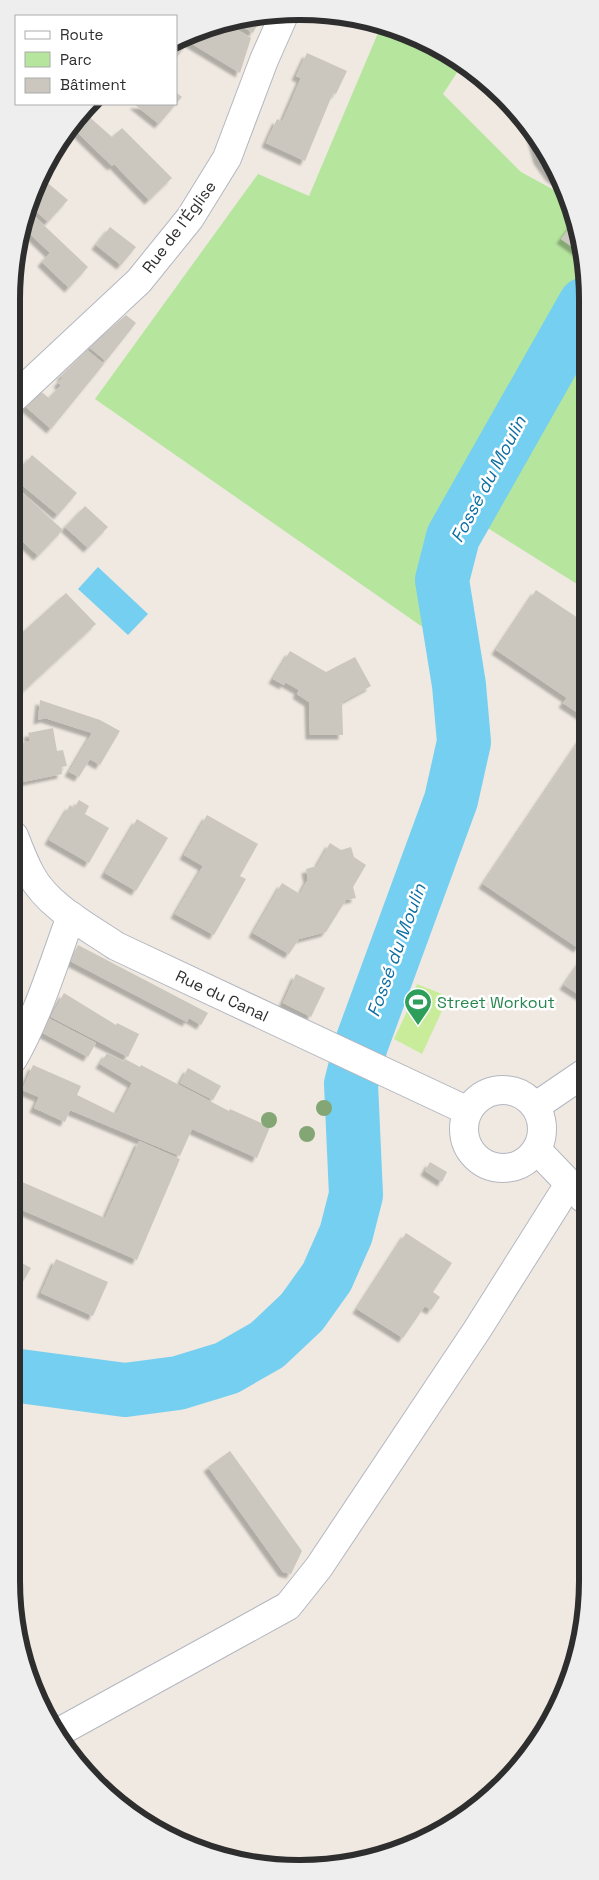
<svg xmlns="http://www.w3.org/2000/svg" width="599" height="1880" viewBox="0 0 599 1880" font-family="'Space Grotesk',sans-serif">
<style>
.green{fill:#b6e59e}
.pitch{fill:#c9ec9a}
.water{fill:#75cff0}
.lines{fill:none;stroke-linecap:round;stroke-linejoin:round}
.river{stroke:#75cff0;stroke-width:54}
.building{fill:#cbc7bf;filter:url(#shadow)}
.minor-casing{stroke:#b4b7c1;stroke-width:30}
.minor{stroke:#fff;stroke-width:28}
.tree{fill:#84a574}
.labels{text-anchor:middle;dominant-baseline:central;stroke-width:5;stroke-linejoin:round;paint-order:stroke}
.street-label{font-size:16px;fill:#2e2e2e;stroke:#fff}
.leisure-label{font-size:16px;fill:#27864d;stroke:#fff;text-anchor:start}
.water-label{font-size:18px;font-style:italic;fill:#0d6fa3;stroke:#fff}
.rim{fill:none;stroke:#2e2e2e;stroke-width:6}
</style>
<defs>
<filter id="shadow"><feDropShadow dx="-4.5" dy="4.5" stdDeviation="1" flood-color="#0004"/></filter>
</defs>
<rect width="100%" height="100%" fill="#efe9e1"/>
<path class="green" d="M381,26L444,50L462,65L443,94L521,172L565,196L585,262V589L486,527L424,628L95,399L258,174L309,196Z"/>
<path class="pitch" d="M417,984L447,996L441,1013L422,1054L394,1039L409,1007Z"/>
<path class="water" d="M98,567L148,614L128,635L78,589Z"/>
<g class="lines">
<path class="river" d="M12,1375L125,1390L178,1383L227,1368L267,1345L302,1312L327,1277L346,1234L356,1195L351,1084L361,1045L451,800L464,742L459,685L442,580L453,537L585,304"/>
</g>
<g class="building">
<path d="M244,17H261L253,33L233,21Z"/>
<path d="M227,24L251,38L240,73L189,42L176,58V45Z"/>
<path d="M307,53L347,71L336,94L333,93L305,161L266,143L277,119L282,122L301,78L296,76Z"/>
<path d="M176,92L182,97L159,124L134,104H176Z"/>
<path d="M86,114L112,137L122,128L172,178L149,200L114,164L112,166L72,127Z"/>
<path d="M530,130L558,172L562,185L550,176L538,159Z"/>
<path d="M43,179L68,200L48,222L32,207Z"/>
<path d="M30,212L88,267L69,288L42,262L50,253L23,227Z"/>
<path d="M573,223L581,249L579,252L561,239Z"/>
<path d="M110,227L136,247L121,265L96,245Z"/>
<path d="M126,315L136,323L106,361L89,347Z"/>
<path d="M87,350L104,364L51,429L25,406L39,390L49,398L61,385L58,383L63,377L61,376Z"/>
<path d="M32,455L77,493L58,515L16,480V475Z"/>
<path d="M16,487L63,530L38,556L16,535Z"/>
<path d="M85,506L108,527L88,548L65,527Z"/>
<path d="M536,590L584,622V717L563,703L567,698L496,650Z"/>
<path d="M66,593L96,624L15,699V639Z"/>
<path d="M290,651L326,672L355,657L371,686L342,702L343,735H310L309,702L297,694L299,690L285,682L284,685L273,679Z"/>
<path d="M40,700L100,720L120,731L100,765L90,759L79,777L69,772L92,733L45,718L38,720Z"/>
<path d="M53,728L57,751L63,750L67,766L61,767L62,774L23,782L16,744L30,741L28,733Z"/>
<path d="M584,734V944L582,943L578,948L483,884Z"/>
<path d="M79,800L89,806L85,814L109,828L89,863L49,840L70,805L74,808Z"/>
<path d="M207,815L258,844L240,876L246,879L214,935L175,914L203,866L184,855Z"/>
<path d="M137,819L168,838L136,891L105,873Z"/>
<path d="M330,843L341,850L351,847L354,857L366,865L353,887L356,898L346,900L326,932L299,939L289,954L253,933L282,883L300,894L308,879L306,869L317,866Z"/>
<path d="M78,945L208,1013L201,1025L189,1018L187,1022L70,961Z"/>
<path d="M584,956V998L564,985Z"/>
<path d="M296,974L325,988L311,1017L283,1003Z"/>
<path d="M64,993L116,1025L117,1023L139,1034L128,1057L51,1017Z"/>
<path d="M48,1018L96,1043L88,1057L41,1032Z"/>
<path d="M107,1053L123,1061L125,1059L140,1067L141,1065L229,1111L230,1109L270,1127L257,1158L192,1129L180,1156L70,1110L65,1122L34,1108L39,1097L22,1090L33,1065L81,1086L77,1095L116,1114L132,1083L100,1064Z"/>
<path d="M188,1068L221,1086L213,1100L180,1083Z"/>
<path d="M139,1141L180,1159L137,1260L13,1206V1178L105,1218Z"/>
<path d="M430,1162L447,1172L442,1182L425,1171Z"/>
<path d="M406,1233L452,1263L433,1292L440,1297L431,1310L425,1306L403,1338L357,1309Z"/>
<path d="M13,1245L23,1251L18,1261L31,1268L12,1300Z"/>
<path d="M56,1259L108,1282L93,1316L41,1293Z"/>
<path d="M230,1451L302,1551L291,1574L283,1572L208,1467Z"/>
</g>
<g class="lines">
<g class="minor-casing">
<g id="minor">
<path d="M16,396L139,281L190,218L227,158L264,60L283,17"/>
<path d="M14,836C19,849 24,862 31,875C49,907 85,925 116,946L468,1111"/>
<path d="M13,1059C38,1016 54,962 71,916"/>
<circle cx="503" cy="1129" r="39"/>
<path d="M536,1106L583,1074"/>
<path d="M537,1150L583,1198"/>
<path d="M59,1732L288,1606L319,1567L477,1330L569,1184"/>
</g>
</g>
<use href="#minor" class="minor"/>
</g>
<g class="tree">
<circle cx="324" cy="1108" r="8"/>
<circle cx="269" cy="1120" r="8"/>
<circle cx="307" cy="1134" r="8"/>
</g>
<defs>
<g id="stadium-pin" transform="scale(1.4375)"><path d="M0 17L-7.5 6A9.5 9.5 0 1 1 7.5 6Z" fill="#2e9e5b" stroke="#fff"/><path d="M0-5a6.5 5 0 1 0 0 10a6.5 5 0 1 0 0-10ZM-3.5-1.8h7v3.6h-7Z" fill="#fff"/></g>
</defs>
<g fill-rule="evenodd">
<use href="#stadium-pin" x="418" y="1002"/>
</g>
<g class="labels">
<g class="street-label">
<text transform="translate(179 227) rotate(-53)">Rue de l'Église</text>
<text transform="translate(222 996) rotate(25)">Rue du Canal</text>
</g>
<g class="leisure-label">
<text x="437" y="1002">Street Workout</text>
</g>
<g class="water-label">
<text transform="translate(488 479) rotate(-62)">Fossé du Moulin</text>
<text transform="translate(396 950) rotate(-70)">Fossé du Moulin</text>
</g>
</g>
<path d="M0 0H599V1880H0ZM299 20H300A279 279 0 0 1 579 299V1581A279 279 0 0 1 300 1860H299A279 279 0 0 1 20 1581V299A279 279 0 0 1 299 20Z" fill="#eee" fill-rule="evenodd"/>
<path class="rim" d="M299 20H300A279 279 0 0 1 579 299V1581A279 279 0 0 1 300 1860H299A279 279 0 0 1 20 1581V299A279 279 0 0 1 299 20Z"/>
<rect x="15" y="15" width="162" height="90" fill="#ffffff" stroke="#ababab"/>
<rect x="25" y="31" width="25" height="8" fill="#ffffff" stroke="#ababab"/>
<text x="60" y="40" font-size="15" fill="#2e2e2e">Route</text>
<rect x="25" y="52" width="25" height="15" fill="#b6e59e" stroke="#ababab"/>
<text x="60" y="65" font-size="15" fill="#2e2e2e">Parc</text>
<rect x="25" y="78" width="25" height="15" fill="#cbc7bf" stroke="#ababab"/>
<text x="60" y="90" font-size="15" fill="#2e2e2e">Bâtiment</text>
</svg>
